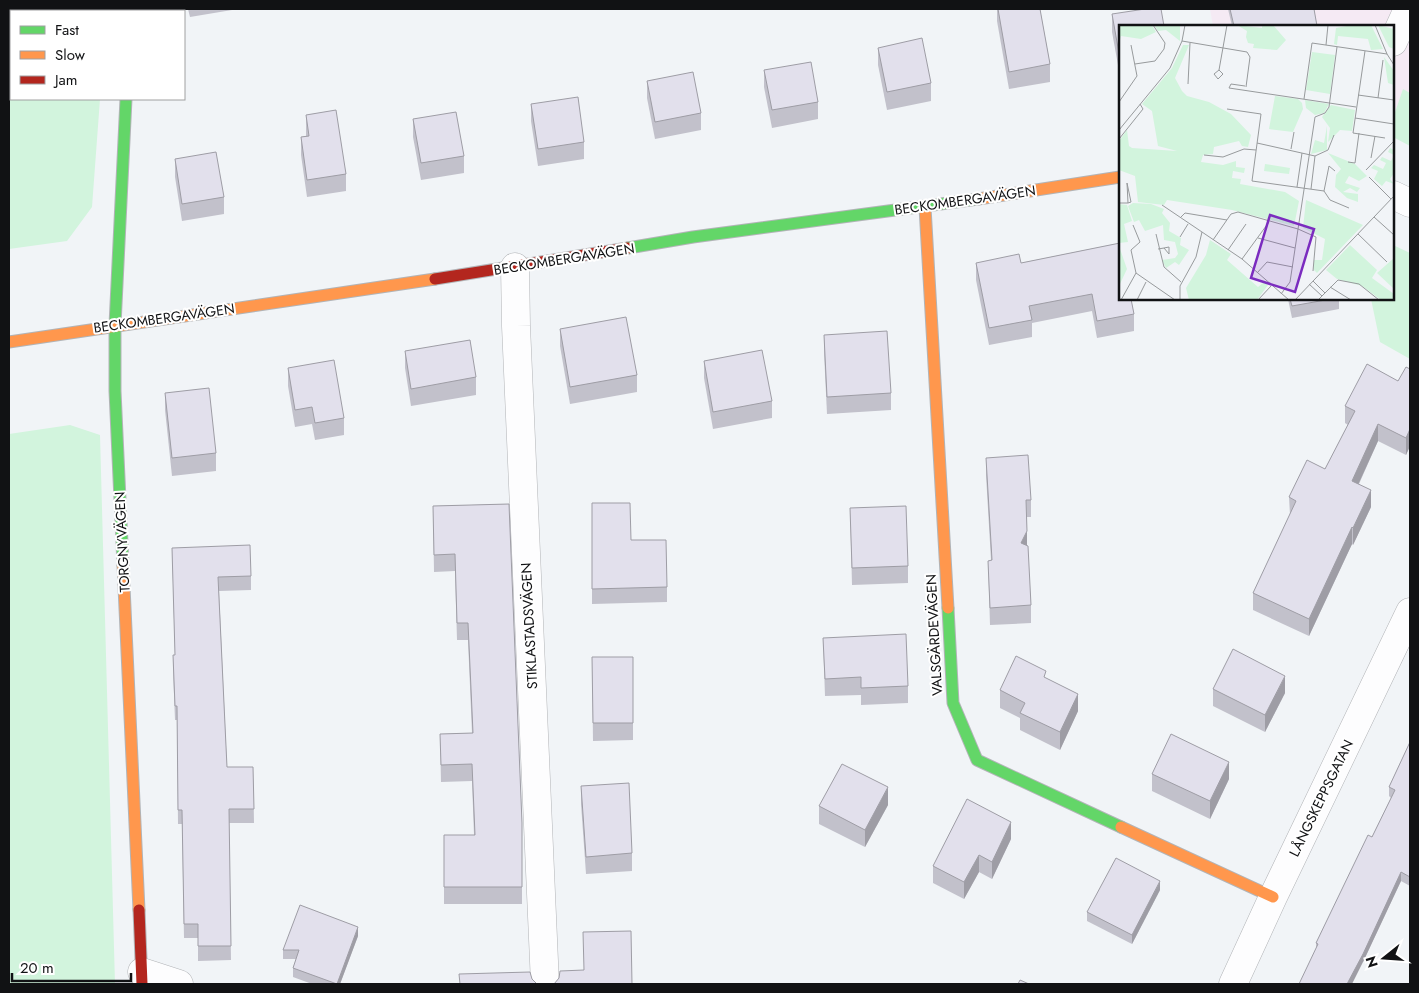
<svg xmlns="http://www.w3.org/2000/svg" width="1419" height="993" viewBox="0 0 1419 993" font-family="Jost,sans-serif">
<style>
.commercial{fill:#f5eaf4}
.green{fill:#d2f4dd}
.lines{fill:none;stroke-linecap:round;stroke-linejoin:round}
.street-casing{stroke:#b2b4b7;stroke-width:29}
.fast-casing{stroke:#b2b4b7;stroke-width:13}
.slow-casing{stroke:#b2b4b7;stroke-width:13}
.jam-casing{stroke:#b2b4b7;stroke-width:13}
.street{stroke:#fdfdfe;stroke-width:28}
.fast{stroke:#63d668;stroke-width:11}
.slow{stroke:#ff974d;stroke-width:11}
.jam{stroke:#b3261e;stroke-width:11}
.wall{fill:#c2c1cb}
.shaded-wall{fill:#9e9da5}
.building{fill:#e2e0ec;stroke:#9e9da5}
.labels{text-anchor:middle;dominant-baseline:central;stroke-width:4;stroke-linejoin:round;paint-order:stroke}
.street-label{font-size:14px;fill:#111214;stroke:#fff}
.inset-road{fill:none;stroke:#979a9c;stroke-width:1}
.view{fill:#7b2cbf;fill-opacity:0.15;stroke:#7b2cbf;stroke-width:2.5}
.inset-edge{fill:none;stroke:#111214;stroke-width:2.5}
</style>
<rect width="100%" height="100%" fill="#f1f4f7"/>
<path class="commercial" d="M1210,9H1410V93L1403,90L1393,118V26H1213Z"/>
<g class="green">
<path d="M9,9H106L105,11H11V99H100L92,207L67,241L9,249Z"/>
<path d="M1403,89L1410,93V146L1393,137V118Z"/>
<path d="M1393,245L1410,253V359L1380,342L1371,299H1393Z"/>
<path d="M70,425L100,435L115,984H9V434Z"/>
</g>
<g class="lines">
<g class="street-casing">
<g id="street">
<path d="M131,11V9"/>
<path d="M1393,42L1408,9"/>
<path d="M1393,195L1410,203"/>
<path d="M515,267L516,326L545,984"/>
<path d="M142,972L179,984"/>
<path d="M1233,984L1273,897L1410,612"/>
</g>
</g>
<g class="fast-casing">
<g id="fast">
<path d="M628,248L693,237L978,199"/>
<path d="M123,565L115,391V325L126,99"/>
<path d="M948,608L953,703L977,760L1121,827"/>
</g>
</g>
<g class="slow-casing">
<g id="slow">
<path d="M978,199L1120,177"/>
<path d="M925,207L948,608"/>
<path d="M9,342L435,279"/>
<path d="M123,565L139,910"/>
<path d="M1121,827L1273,897"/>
</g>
</g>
<g class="jam-casing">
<g id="jam">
<path d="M435,279L628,248"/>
<path d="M139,910L142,984"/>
</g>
</g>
<use href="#street" class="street"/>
<use href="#fast" class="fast"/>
<use href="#slow" class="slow"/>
<use href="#jam" class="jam"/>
</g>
<g class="wall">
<path d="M188,9H238L190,17Z"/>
<path d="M997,9H1040L1050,64V82L1009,89L997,21Z"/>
<path d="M1228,9H1314L1317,26H1232Z"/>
<path d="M1112,14L1120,26V76L1112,32Z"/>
<path d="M878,48L931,83V101L887,110L878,65Z"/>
<path d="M764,70L818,102V119L772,128L764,87Z"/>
<path d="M647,81L701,113V130L655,139L647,98Z"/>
<path d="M531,104L584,142V159L538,166L531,121Z"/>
<path d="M306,115L346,174V191L307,197L301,155V137L306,136Z"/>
<path d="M413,119L464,156V173L421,180L413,137Z"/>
<path d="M175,159L224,197V214L182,221L175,177Z"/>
<path d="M1120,243L1134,314V331L1097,338L1092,311L1032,323V337L989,345L976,280V263H1021Z"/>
<path d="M1288,299H1339V309L1292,318Z"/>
<path d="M560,329L637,375V392L570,404L560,346Z"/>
<path d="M824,335L891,393V410L827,414L824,352Z"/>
<path d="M405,351L476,377V395L411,406L405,368Z"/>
<path d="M704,361L772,401V418L713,429L704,378Z"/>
<path d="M288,368L344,418V435L315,440L312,424L295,427L288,386Z"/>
<path d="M1410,369V446L1406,455L1378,441L1359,484L1371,507L1353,545L1352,544L1309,636L1253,610V593L1290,515L1289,497L1325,469L1348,425L1345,423V406L1398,381Z"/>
<path d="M165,393L216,453V471L172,476L165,410Z"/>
<path d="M986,458L1031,500V517H1027V546L1031,605V623L990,625L988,561L991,560L986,475Z"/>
<path d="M592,503L631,540L667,587V602L592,604Z"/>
<path d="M509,504L522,823V904H444V835H474L472,781L441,782L440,734L472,733L468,640H457L455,571L434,572L433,506Z"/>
<path d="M850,508L908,566V583L852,585Z"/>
<path d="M172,548L251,576V590L219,591L227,767H253L254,823H229L231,960L198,961V938H184L182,824H178L177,720H175L173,669V655H175Z"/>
<path d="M823,638L908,686V703L861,705V695L825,696Z"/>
<path d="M592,657H633V740L593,741Z"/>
<path d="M1046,678L1078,711L1060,750L1020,730V718L1000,708V690Z"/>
<path d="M1213,689L1285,693L1265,732L1213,706Z"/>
<path d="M1410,742V886L1401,881L1363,962L1316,947V943L1372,837L1391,798L1389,796V787Z"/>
<path d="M1152,774L1229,779L1210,819L1152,791Z"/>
<path d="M581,786L632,853V871L586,874L581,804Z"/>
<path d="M888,805L865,847L819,824V806Z"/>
<path d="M1011,839L992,879L979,872L964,899L933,883V866Z"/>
<path d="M1160,890L1132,944L1087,921V912Z"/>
<path d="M358,936L340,984H312L293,977V968L296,959H283V950Z"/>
</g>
<g class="shaded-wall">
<path d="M1378,424V441L1352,498V481Z"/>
<path d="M1410,429V446L1406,455V438Z"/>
<path d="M1371,490V507L1353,545V528Z"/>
<path d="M1352,527V544L1309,636V619Z"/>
<path d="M1027,531V548L1021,543Z"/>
<path d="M1285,676V693L1265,732V715Z"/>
<path d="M1078,694V711L1060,750V732Z"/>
<path d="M1229,762V779L1210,819V801Z"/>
<path d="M888,787V805L865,847V830Z"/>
<path d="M1011,822V839L992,879V862Z"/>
<path d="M979,855V872L964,899V882Z"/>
<path d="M1401,872V881L1363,962L1352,984H1347Z"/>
<path d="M1160,881V890L1132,944V935Z"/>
<path d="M358,927V936L340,984H337Z"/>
</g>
<g class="building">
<path d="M998,9H1040L1050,64L1009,72Z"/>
<path d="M1145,9H1161L1164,26H1120V59L1112,14Z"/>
<path d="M1230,9H1314L1317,26H1234Z"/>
<path d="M922,38L931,83L887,92L878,48Z"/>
<path d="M811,62L818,102L772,110L764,70Z"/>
<path d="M693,72L701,113L655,122L647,81Z"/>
<path d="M578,97L584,142L538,149L531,104Z"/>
<path d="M336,110L346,174L307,180L301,137L309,136L306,115Z"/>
<path d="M456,112L464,156L421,163L413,119Z"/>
<path d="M216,152L224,197L182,204L175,159Z"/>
<path d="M1120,243V299H1131L1134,314L1097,321L1092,294L1029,306L1032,320L989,328L976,263L1019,254L1021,263Z"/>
<path d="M1290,299H1331L1292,306Z"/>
<path d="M626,317L637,375L570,387L560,329Z"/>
<path d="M887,331L891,393L827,397L824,335Z"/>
<path d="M470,340L476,377L411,389L405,351Z"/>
<path d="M762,350L772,401L713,412L704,361Z"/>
<path d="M334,360L344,418L315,423L312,407L295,410L288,368Z"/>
<path d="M1367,364L1398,381L1406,367L1410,369V429L1406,438L1378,424L1352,481L1371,490L1353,528L1352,527L1309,619L1253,593L1296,501L1289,497L1307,460L1325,469L1355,411L1345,406Z"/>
<path d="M209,388L216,453L172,458L165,393Z"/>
<path d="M1028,455L1031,500H1026L1027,531L1021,543L1028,546L1031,605L990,608L988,561L992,560L986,458Z"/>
<path d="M592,503H630L631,540H666L667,587L592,589Z"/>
<path d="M509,504L522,823V887H444V835H475L472,764L441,765L440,734L473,733L468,623H457L455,554L434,555L433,506Z"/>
<path d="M906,506L908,566L852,568L850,508Z"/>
<path d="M250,545L251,576L218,577L227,767H253L254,809H229L231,946H198V924H184L182,810H178L177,706H175L173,655H175L172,548Z"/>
<path d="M906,634L908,686L861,688V677L825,679L823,638Z"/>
<path d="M1233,649L1285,676L1265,715L1213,689Z"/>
<path d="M1016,656L1046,671L1044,677L1078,694L1060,732L1020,713L1025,703L1000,690Z"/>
<path d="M592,657H633V723H593Z"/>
<path d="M1171,734L1229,762L1210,801L1152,774Z"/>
<path d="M1410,742V877L1401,872L1363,954L1347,984H1299L1318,944L1316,943L1368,835L1372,837L1395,790L1389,787Z"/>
<path d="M842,764L888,787L865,830L819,806Z"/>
<path d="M629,783L632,853L586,857L581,786Z"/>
<path d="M967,799L1011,822L992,862L979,855L964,882L933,866Z"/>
<path d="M1116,858L1160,881L1132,935L1087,912Z"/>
<path d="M300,905L358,927L337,984L293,968L299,950H283Z"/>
<path d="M631,931L632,984H552H554L559,978L560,971L584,970L583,932Z"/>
<path d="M530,972L532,979L537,984H460L459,974Z"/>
<path d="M1020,980L1029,984H1018Z"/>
</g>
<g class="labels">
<g class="street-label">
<text transform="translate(965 200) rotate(-8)">BECKOMBERGAVÄGEN</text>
<text transform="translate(564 259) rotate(-9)">BECKOMBERGAVÄGEN</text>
<text transform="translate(164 318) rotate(-8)">BECKOMBERGAVÄGEN</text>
<text transform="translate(122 542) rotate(-93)">TORGNYVÄGEN</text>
<text transform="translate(529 626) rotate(-93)">STIKLASTADSVÄGEN</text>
<text transform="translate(934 635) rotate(-93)">VALSGÄRDEVÄGEN</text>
<text transform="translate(1321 798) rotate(-64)">LÅNGSKEPPSGATAN</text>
</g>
</g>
<g transform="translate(1119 25)">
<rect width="275" height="275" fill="#f1f4f7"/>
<path d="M0,0H33L37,7L22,14L2,11L0,18ZM35,0H64H61V16L47,5L39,6ZM118,0L143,3V0H154L167,15L158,25L134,23L135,19L129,18L127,12L128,6ZM233,0H252L264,24L252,25L249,14L219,11L218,20L215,19L217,3ZM259,0L275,4V24L270,22ZM64,20H70L56,53L63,66L68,71L90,77L112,89L132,110L129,122L123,121L120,116L95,122L94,129L84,130L82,137L104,140L117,136V142L126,143L125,148L114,146L113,153L122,154L121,159L166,167L180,176L175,201L113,185L48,175L45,180L19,177L16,151L0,145V116L8,105L10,121L13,123L58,126L39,121L33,86L23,79L53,43ZM193,27L216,30L211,69L187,65ZM265,32L275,46V60L269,58ZM156,71L179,74L183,78L184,84L174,107L150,104ZM186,75L210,79L205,88L196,90L187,83ZM212,80L236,85L233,106L221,105L209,117L211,103L203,92ZM208,101V125L192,129L196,115L205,118ZM271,123L275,125V148L271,154L275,159L267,156L263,161L255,154L259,146L252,143L255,140L264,144L267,138L261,135L263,132L272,136L275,130L269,127ZM209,128L236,139L248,151L240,156L230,151L226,158L241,163L238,167L231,163L224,167L239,169V177L228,173L216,162L217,150L222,144ZM146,139L171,143L170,149L145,146ZM187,175L244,200L198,248L194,244L195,235H203L206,214L184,203ZM14,178L32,179L45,184L43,188L51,198L50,206L62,213L61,220L70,225L60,240L56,237L47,243L43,235L56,233L59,229L56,217L45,215L44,200L26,206L20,195L15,197L9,181ZM0,179L8,180L13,196L5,199L9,217L0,218ZM91,215L112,229L108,235L139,262L145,257L149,260L138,275H70L67,263L87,230ZM231,220L258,245L253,253L275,269V275H262L243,261L218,254L207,245ZM0,221L8,244L0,261ZM275,233V264L258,248Z" fill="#d2f4dd"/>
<path class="inset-road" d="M256,0L268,29M63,16L128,27L131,32L127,62M207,20L209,0M246,26L234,108L266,113M16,39L36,36L45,24L46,18L34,0M100,45L104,49L99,54L95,49L100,45L108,0M69,59L71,18M126,61L112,59L110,63L237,82M239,70L275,75M259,73L264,35M185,74L193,18L268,29L275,40M0,77L18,51L12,20M108,84L142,89L133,156L205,166M236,93L275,99M0,105L51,43L63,16L66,0M0,114L24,84L21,79M138,118L196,131L209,125L215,110M172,124L175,107M85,130L104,132L125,124L137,125M252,133L256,111M229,137L236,138L240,108M247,145L275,116M216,146L210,141L205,166L211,175L230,183M250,152L272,174M178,162L183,128M192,164L196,131M0,178H9L12,177L8,158L9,178M43,180L123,234L170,275M255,192L275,210M61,193L66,188L108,195M14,200L21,217L12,225L17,248L56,275M37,209L45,242L62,257M239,209L268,237M61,212L69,199M139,213L176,223M94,215L112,189L119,187L179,204L197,212L194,246M39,224L45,223L50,229V222L45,223M109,225L127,199M123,234L150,197M138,248L148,237L174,242M194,256L206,268M190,259L203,271M211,262L232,275M162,269L171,257L196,92L206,88L210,82L218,22M2,275L17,248M18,275L27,257M61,275V261L77,232L83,207M139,275L152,261M176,275L275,171M199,275L219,255L240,259L260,275"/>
<path class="view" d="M151,190L195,204L176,267L132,253Z"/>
<rect width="275" height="275" class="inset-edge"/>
</g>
<rect width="1419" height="993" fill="none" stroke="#111214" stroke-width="20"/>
<rect x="10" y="10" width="175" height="90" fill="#ffffff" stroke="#a0a0a1"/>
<rect x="20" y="26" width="25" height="8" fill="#63d668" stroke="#a0a0a1"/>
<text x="55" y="35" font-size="15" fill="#111214">Fast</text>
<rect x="20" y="51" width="25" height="8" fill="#ff974d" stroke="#a0a0a1"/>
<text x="55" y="60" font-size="15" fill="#111214">Slow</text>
<rect x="20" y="76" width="25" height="8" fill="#b3261e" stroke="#a0a0a1"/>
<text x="55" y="85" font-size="15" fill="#111214">Jam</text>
<g transform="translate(1384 958) rotate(253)" stroke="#ffffff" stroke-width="4" paint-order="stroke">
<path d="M0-4L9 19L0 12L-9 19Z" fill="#111214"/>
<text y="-8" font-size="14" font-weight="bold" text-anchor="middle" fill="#111214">N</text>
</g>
<path d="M12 973v8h119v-8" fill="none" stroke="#111214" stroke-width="2.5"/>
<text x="20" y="973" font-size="15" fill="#111214" stroke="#ffffff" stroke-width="4" paint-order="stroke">20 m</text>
</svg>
